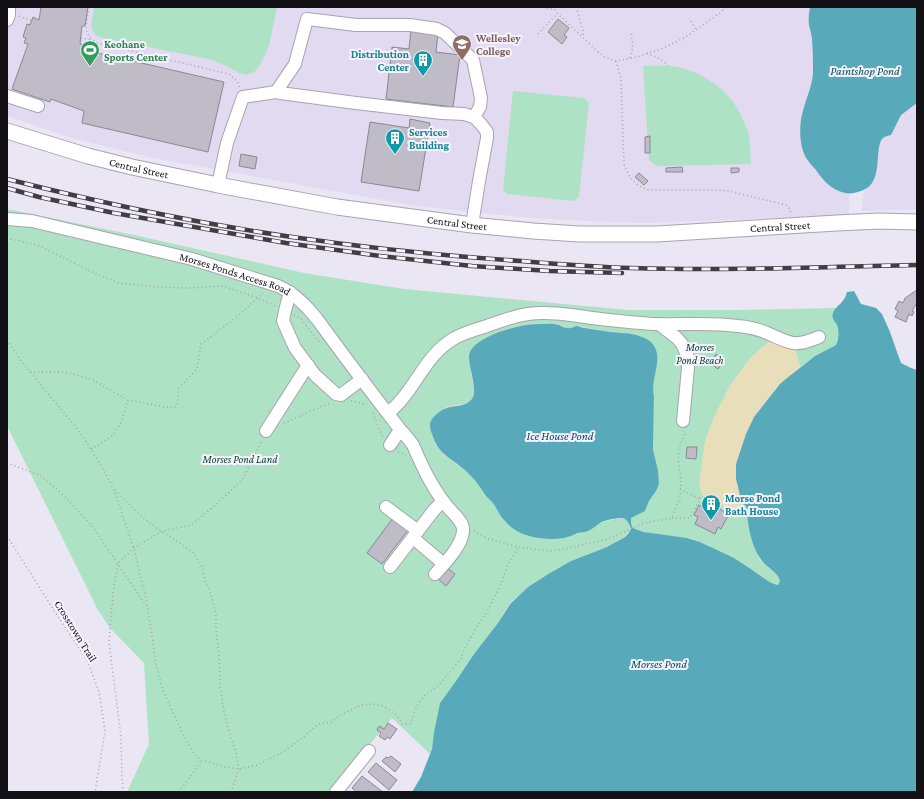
<svg xmlns="http://www.w3.org/2000/svg" width="924" height="799" viewBox="0 0 924 799" font-family="'Crimson Pro',serif">
<style>
.education{fill:#e1daf0}
.green{fill:#ade2c5}
.sand{fill:#e8dfba}
.water{fill:#58aaba}
.building{fill:#bfbbc7;stroke:#8b8793}
.lines{fill:none;stroke-linecap:round;stroke-linejoin:round}
.minor-casing{stroke:#a8a3b0;stroke-width:14}
.major-casing{stroke:#a8a3b0;stroke-width:17}
.path{stroke:#a5a2ac;stroke-width:1.5;stroke-dasharray:1 3;stroke-linecap:butt}
.minor{stroke:#fff;stroke-width:12}
.major{stroke:#fff;stroke-width:15}
.rail-casing{stroke:#403d43;stroke-width:4.5}
.rail{stroke:#f7f3fe;stroke-width:3;stroke-dasharray:9;stroke-linecap:butt}
.labels{text-anchor:middle;dominant-baseline:central;stroke-width:4;stroke-linejoin:round;paint-order:stroke}
.education-label{font-size:11px;font-weight:bold;fill:#785e54;stroke:#f7f3fe;text-anchor:start}
.leisure-label{font-size:11px;font-weight:bold;fill:#27864d;stroke:#f7f3fe;text-anchor:start}
.culture-label{font-size:11px;font-weight:bold;fill:#0d838f;stroke:#f7f3fe;text-anchor:start}
.street-label{font-size:11px;fill:#131115;stroke:#f7f3fe}
.park-label{font-size:11px;font-style:italic;fill:#063d27;stroke:#f7f3fe}
.water-label{font-size:12px;font-style:italic;fill:#004d58;stroke:#f7f3fe}
</style>
<rect width="100%" height="100%" fill="#eae6f3"/>
<path class="education" d="M7,7H917V209L862,211L864,189L841,192L849,194V215L646,223L607,222L531,218L416,206L153,158L72,138L7,116Z"/>
<g class="green">
<path d="M94,7H277L269,46L259,67L254,72L246,75L239,73L228,67L209,59L102,38L95,35L91,26Z"/>
<path d="M643,66C656,66 669,65 682,68C711,76 736,97 745,125C747,129 749,133 749,137C751,146 750,155 751,164L657,166L649,160Z"/>
<path d="M513,91L584,98L589,103L579,197L573,201L507,194L503,189Z"/>
<path d="M7,209L134,235L304,273L404,289L628,310H738L836,308L833,313C836,323 841,334 836,345L815,356L800,367L795,348L751,357L734,380L726,393L731,510L743,504L746,506L748,521L760,560L770,569L776,572L779,577L780,581L779,584L776,585C766,581 759,574 750,568C738,560 726,554 712,548C706,544 699,541 692,539C682,537 637,533 632,527C630,524 631,521 631,518L645,511L649,501L656,491L655,458L653,449L654,396L653,391V382L624,333L609,332L577,326L568,329L560,325L553,324H537L515,327L508,329L489,337L480,341L470,367L474,389L473,398L471,401L464,404L447,407L444,409L433,418L430,425L433,439L436,445L444,455L470,474L479,485L485,494L492,502L499,513L507,524L535,538L551,539L563,538L587,531L591,529L600,523L615,519H625L627,521L631,529L629,533L621,539L607,547L571,561L539,580L528,587L511,602L498,623L474,654L456,681L440,703L434,732L432,749L430,754L392,718L329,792H127L149,744L144,663L110,628L98,610L7,426Z"/>
</g>
<path class="sand" d="M771,340L795,348L800,367L780,384L758,411L736,464V479L741,501L743,504L731,510L702,495L699,484L705,441L714,417L726,393L734,380L751,357Z"/>
<g class="water">
<path d="M810,7H917V103L901,115L891,135C888,136 885,136 883,138C874,146 883,178 867,188C853,196 843,195 830,186C825,182 820,176 816,170C812,166 808,161 805,156C799,144 799,123 803,111C806,98 812,87 813,73C813,62 813,51 812,40C812,35 810,30 809,25C808,19 809,13 810,7Z"/>
<path d="M854,291L861,304L876,308L882,314L890,332L897,352L901,363L911,368L917,370V792H412L421,777L432,749L434,732L440,703L456,681L474,654L498,623L511,603L528,587L550,573L571,561L607,547L625,537L629,533L631,529C630,526 628,521 625,519C620,517 605,520 600,523C597,525 594,528 590,530C587,532 582,532 578,533C573,535 569,537 564,538C544,541 517,537 504,520C499,515 497,508 492,502C490,499 486,497 484,493C480,487 476,481 471,476C457,460 438,457 432,434C431,432 430,428 430,425C430,418 440,410 447,408C455,405 466,407 472,399C478,391 469,368 469,357C469,341 503,330 516,327C524,325 532,324 540,324C546,324 553,323 559,325C562,326 564,328 567,328C571,329 573,327 576,326C579,326 582,328 585,328C591,329 597,330 604,331C619,334 650,331 656,350C661,365 650,380 654,396L653,449L658,471L659,484L656,491L649,501L645,511L631,518V523L632,527L635,529L644,532L687,538L700,542L734,558L751,569L768,581L774,584L778,585L780,581C778,571 765,567 760,558C750,543 748,524 746,506L743,504L741,501L738,487L736,479V464L746,434L754,417L780,384L787,378L815,356L836,345C839,339 839,331 837,325C835,321 831,318 833,313C834,309 838,306 841,303C844,300 846,296 847,292Z"/>
</g>
<g class="building">
<path d="M41,7H88L85,26H82L80,44L98,48V53L224,82L208,152L82,123L84,111L51,99L50,102L12,89L28,44L24,43L26,38L23,37L27,24L30,25L33,17L39,20Z"/>
<path d="M558,19L569,28L564,35L567,37L562,44L548,32Z"/>
<path d="M411,30L438,33L436,52L460,55L453,107L386,99L392,47L409,49Z"/>
<path d="M410,119L430,123L419,191L361,182L370,122L409,128Z"/>
<path d="M650,136V153H645V137Z"/>
<path d="M241,154L257,157L255,169L239,166Z"/>
<path d="M682,167L683,172H666V168Z"/>
<path d="M731,168H739V172L731,173Z"/>
<path d="M639,173L648,181L644,185L635,177Z"/>
<path d="M917,290V303L912,311L914,312L912,316L909,314L906,322L895,317L898,311L895,309L899,301L903,303L905,298Z"/>
<path d="M716,354L724,360L718,369L710,363Z"/>
<path d="M687,447H697L696,459L686,458Z"/>
<path d="M706,502L729,514L721,529L718,527L715,534L695,524L698,517L694,515L699,505L703,507Z"/>
<path d="M393,518L408,530L382,564L367,553Z"/>
<path d="M446,567L455,574L446,586L437,578Z"/>
<path d="M388,723L397,729L390,739L387,737L385,740L379,736L381,733L377,730L379,726L384,729Z"/>
<path d="M391,756L401,764L395,772L382,761L386,757L388,758Z"/>
<path d="M376,763L397,780L389,790L368,772Z"/>
<path d="M362,776L383,792H357L352,788Z"/>
</g>
<g class="lines">
<g class="minor-casing">
<g id="minor">
<path d="M7,20L9,15V7"/>
<path d="M276,92L295,64L307,19L356,25H410L437,29L445,33L473,60L481,98L480,107L474,117"/>
<path d="M7,96L38,106"/>
<path d="M218,185L227,143L243,97L276,92L280,93L356,103L442,113L464,114L474,117L481,124L487,132V138L479,181L472,225"/>
<path id="s1" d="M7,219L32,221L192,259L278,286C294,293 306,305 317,319C344,356 371,392 399,428C404,434 409,439 413,445C422,466 432,488 447,506C452,513 464,521 463,531C462,546 445,563 435,574"/>
<path d="M290,292L285,311L283,321L295,348L315,375L336,394L341,395L362,379"/>
<path d="M659,324L677,338L682,344L688,357V368L683,421"/>
<path d="M388,413C414,393 424,356 453,339C463,333 474,330 484,327C498,322 513,316 528,314C552,311 576,316 600,319C618,321 636,323 654,324C682,325 710,322 738,326C748,327 758,329 767,333C790,343 794,348 819,337"/>
<path d="M266,431L308,365"/>
<path d="M390,445L400,430"/>
<path d="M386,507L418,531"/>
<path d="M413,538L444,564"/>
<path d="M390,567L434,510L443,501"/>
<path d="M336,792L369,751"/>
</g>
</g>
<g class="major-casing">
<g id="major">
<path id="s2" d="M7,131L88,156L132,167L218,185L337,207L472,225L533,231L579,234H657L837,223L879,221L917,222"/>
</g>
</g>
<g class="path">
<path d="M89,7C87,23 81,35 98,43L229,74L238,82L240,88"/>
<path d="M543,7L555,10L558,14L599,53L605,57L616,61L637,57L661,49L684,38L720,13L726,7"/>
<path d="M576,7L583,30V38"/>
<path d="M19,16L32,21"/>
<path d="M691,21L696,30"/>
<path d="M538,34L557,14"/>
<path d="M81,38L91,40"/>
<path d="M647,53C654,57 663,59 668,66"/>
<path d="M630,58C634,47 633,42 630,31"/>
<path d="M616,61L621,79L624,164C630,179 634,185 649,190H718L729,191L786,205L790,209L791,214"/>
<path d="M7,238L40,246L94,273L119,283L156,287L190,288L223,286L258,298L275,306"/>
<path d="M294,315L301,319L321,344"/>
<path d="M7,340L21,361L70,420L83,437L102,467L114,490L135,552L141,579L145,593L152,635L156,665L163,690L182,732L194,754L202,760L224,767L239,769L257,765L283,752L305,736L318,724L332,722L339,716L361,705L373,704L383,706L397,715L402,724H410L414,713L418,704L425,695L438,686L460,660L466,646L479,623L487,612L501,584L507,567L518,547"/>
<path d="M30,372H65L91,379L128,400L170,408L177,406L179,388L197,369L201,344L238,316L263,293"/>
<path d="M351,401L357,402L367,405"/>
<path d="M373,413L380,431L383,437"/>
<path d="M284,423L322,406L332,403"/>
<path d="M91,449L111,437L120,425L128,400"/>
<path d="M398,452L406,455"/>
<path d="M7,463L39,475L59,491L93,527L146,606"/>
<path d="M680,489L700,499"/>
<path d="M115,490L141,516L158,529L193,552L202,566L205,581L211,594L216,615V631L219,655L220,683L223,707L229,731L236,753L239,769L231,792"/>
<path d="M672,518H690L702,495"/>
<path d="M474,531L489,539L518,547L540,550L552,551L564,549L608,539L644,523L672,518L680,497L681,480L678,457L680,445L685,434L684,431"/>
<path d="M7,536L55,612L87,660L99,692L105,731L95,792"/>
<path d="M124,792L122,780L121,737L109,642L113,593L118,563L134,548L162,531L191,525L213,507L242,480L262,441"/>
<path d="M179,792L202,760"/>
</g>
<use href="#minor" class="minor"/>
<use href="#major" class="major"/>
<g class="rail-casing">
<g id="rail">
<path d="M7,179C101,203 196,223 292,237C368,248 444,256 521,261C557,264 594,267 631,268C726,271 822,267 917,265"/>
<path d="M7,188L39,197L114,213L286,243L380,256L472,266L550,271L622,273"/>
</g>
</g>
<use href="#rail" class="rail"/>
</g>
<defs>
<g id="university-pin" transform="scale(1)"><path d="M0 17L-7.5 6A9.5 9.5 0 1 1 7.5 6Z" fill="#8d6e63" stroke="#f7f3fe"/><path d="M0-5L7-2L0 1L-7-2ZM-4 1L0 2.5L4 1V4Q0 6-4 4Z" fill="#fff"/></g>
<g id="stadium-pin" transform="scale(1)"><path d="M0 17L-7.5 6A9.5 9.5 0 1 1 7.5 6Z" fill="#2e9e5b" stroke="#f7f3fe"/><path d="M0-5a6.5 5 0 1 0 0 10a6.5 5 0 1 0 0-10ZM-3.5-1.8h7v3.6h-7Z" fill="#fff"/></g>
<g id="building-pin" transform="scale(1)"><path d="M0 17L-7.5 6A9.5 9.5 0 1 1 7.5 6Z" fill="#0f9aa8" stroke="#f7f3fe"/><path d="M-4-6H4V6H1V3H-1V6H-4ZM-2.5-4.3h1.7v1.8h-1.7ZM.8-4.3h1.7v1.8H.8ZM-2.5-1h1.7V.8h-1.7ZM.8-1h1.7V.8H.8Z" fill="#fff"/></g>
</defs>
<g fill-rule="evenodd">
<use href="#university-pin" x="462" y="44"/>
<use href="#stadium-pin" x="90" y="50"/>
<use href="#building-pin" x="423" y="60"/>
<use href="#building-pin" x="395" y="138"/>
<use href="#building-pin" x="711" y="504"/>
</g>
<g class="labels">
<g class="education-label">
<text x="476" y="38">Wellesley<tspan x="476" dy="13">College</tspan></text>
</g>
<g class="leisure-label">
<text x="104" y="44">Keohane<tspan x="104" dy="13">Sports Center</tspan></text>
</g>
<g class="culture-label">
<text x="409" y="54" text-anchor="end">Distribution<tspan x="409" dy="13">Center</tspan></text>
<text x="409" y="132">Services<tspan x="409" dy="13">Building</tspan></text>
<text x="725" y="498">Morse Pond<tspan x="725" dy="13">Bath House</tspan></text>
</g>
<g class="street-label">
<text stroke="none"><textPath href="#s2" startOffset="137">Central Street</textPath></text>
<text stroke="none"><textPath href="#s2" startOffset="460">Central Street</textPath></text>
<text stroke="none"><textPath href="#s2" startOffset="784">Central Street</textPath></text>
<text stroke="none"><textPath href="#s1" startOffset="235">Morses Ponds Access Road</textPath></text>
<text transform="translate(76 631) rotate(58)">Crosstown Trail</text>
</g>
<g class="park-label">
<text x="700" y="347">Morses<tspan x="700" dy="13">Pond Beach</tspan></text>
<text x="240" y="459">Morses Pond Land</text>
</g>
<g class="water-label">
<text x="865" y="71">Paintshop Pond</text>
<text x="560" y="436">Ice House Pond</text>
<text x="659" y="664">Morses Pond</text>
</g>
</g>
<rect width="924" height="799" fill="none" stroke="#131115" stroke-width="16"/>
</svg>
